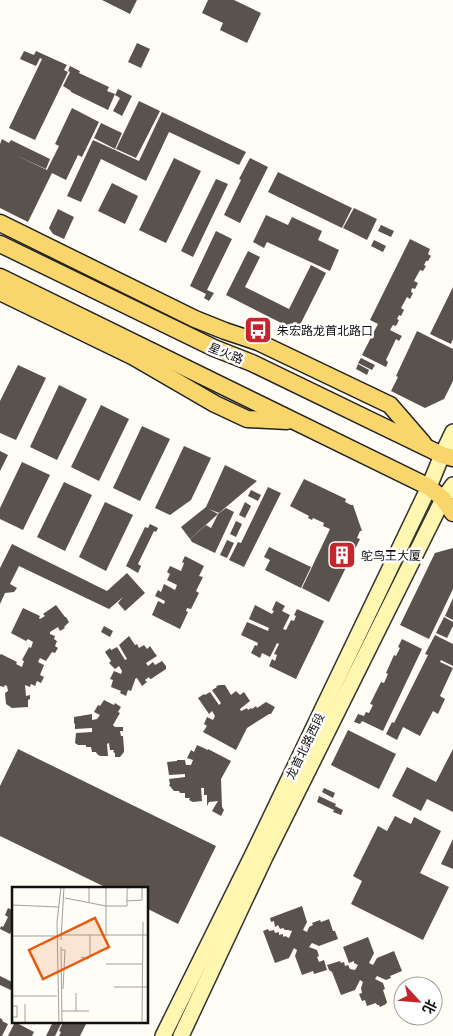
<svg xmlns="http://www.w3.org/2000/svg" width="453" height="1036" viewBox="0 0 453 1036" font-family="'IBM Plex Serif','Noto Sans SC',serif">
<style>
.building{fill:#5a524d}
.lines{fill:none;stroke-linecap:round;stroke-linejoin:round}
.secondary-casing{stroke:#333;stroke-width:18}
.primary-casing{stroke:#222;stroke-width:19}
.secondary{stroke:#fff6b0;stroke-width:15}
.primary{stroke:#f9d66b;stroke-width:16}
.labels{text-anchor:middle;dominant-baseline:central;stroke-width:5;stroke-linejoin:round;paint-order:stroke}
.poi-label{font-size:12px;fill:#111;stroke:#fff;text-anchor:start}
.street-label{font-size:12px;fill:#111;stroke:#fff}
.inset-road{fill:none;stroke:#a09f9a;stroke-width:1}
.view{fill:#e8590c;fill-opacity:0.15;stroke:#e8590c;stroke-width:2.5}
.inset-edge{fill:none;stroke:#111;stroke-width:2.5}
</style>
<rect width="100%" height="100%" fill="#fffdf5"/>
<g class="building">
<path d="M102,0H137L130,14Z"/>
<path d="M208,0H234L261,13L247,43L220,30L223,23L202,13Z"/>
<path d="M137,43L150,49L141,68L128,62Z"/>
<path d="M24,51L34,55L36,51L67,65L64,70L68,72L35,140L9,128L42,59L40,58L36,66L20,59Z"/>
<path d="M70,66L80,71L79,73L109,87L107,91L115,94L108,110L71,92V91L63,86L70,72L68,71Z"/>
<path d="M118,89L132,96L122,116L113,111L120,98L115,95Z"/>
<path d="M139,101L160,111L136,158L116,149Z"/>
<path d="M72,108L99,122L82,157L78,155L66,180L52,173L28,222L0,208V144L2,139L9,143L11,140L50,159L46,169L15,155L47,170L59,146L55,144Z"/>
<path d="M162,112L246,152L239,165L169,132L146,181L101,159L81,202L67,196L93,140L139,161Z"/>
<path d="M101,123L122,133L115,149L94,138Z"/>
<path d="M174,158L201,171L166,243L139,230Z"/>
<path d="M250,158L268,167L240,223L224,215L241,180L239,179Z"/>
<path d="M278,172L352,208L342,228L268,192Z"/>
<path d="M216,179L228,184L193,257L181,251Z"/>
<path d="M112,183L138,196L125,224L98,211Z"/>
<path d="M354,208L377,219L367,240L343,228Z"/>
<path d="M58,209L74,217L64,239L53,234L49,228Z"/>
<path d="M266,215L288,225L292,217L322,231L318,240L339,250L330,271L267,242L264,248L253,242Z"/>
<path d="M381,225L394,231L391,237L378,231Z"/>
<path d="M216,231L232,239L207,290L214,293L209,301L204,298L206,294L190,286Z"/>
<path d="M410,239L430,249L428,254L431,256L428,261H426L424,265L426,266L423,271L420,270L414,281L418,283L415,289L412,288L411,292L413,293L410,299L407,297L401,308L404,310L401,316L399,315L397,319L399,320L396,326L393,325L390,330L402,336L399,341L396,339L386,360L388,362L386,367L362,355L378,324L370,320Z"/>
<path d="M374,240L386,246L383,252L371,246Z"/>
<path d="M248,251L260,257L245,287L289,309L311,265L326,273L297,331L226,295Z"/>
<path d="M453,287V339L451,344L430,334Z"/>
<path d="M417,331L453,349V381L444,399L425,408L391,391L398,377L396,376Z"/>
<path d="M361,358L375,365L372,370L358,363Z"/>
<path d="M358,364L369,370L367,375L356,369Z"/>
<path d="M18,365L46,378L16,440L0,433V401Z"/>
<path d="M59,385L87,399L57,460L30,447Z"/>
<path d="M101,405L129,419L99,481L71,467Z"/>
<path d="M142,426L170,439L140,501L113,488Z"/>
<path d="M184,446L211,458L191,500L170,515L155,508Z"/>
<path d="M0,451L8,455L0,471Z"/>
<path d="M22,462L50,475L23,530L0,519V508Z"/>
<path d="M225,465L257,481L219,513L209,509L218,514L190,539L181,527L206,507Z"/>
<path d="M304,479L346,499L345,502L351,505H353L362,531H360L357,538L360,539L329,602L302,588L330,529L323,526L324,523L313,518L312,520L308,518L309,516L290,506Z"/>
<path d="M64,482L92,495L65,551L37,537Z"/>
<path d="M268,487L281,493L244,567L229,560L238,542L241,543Z"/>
<path d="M251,490L261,495L258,501L248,496Z"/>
<path d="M105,502L133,515L106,571L79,557Z"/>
<path d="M245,502L251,506L245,518L239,515Z"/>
<path d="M226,508L234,512L215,553L192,542L190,539L206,525L211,528L218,514Z"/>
<path d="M236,521L242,524L236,537L230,534Z"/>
<path d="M150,524L158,528L156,532L154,531L138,564L141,566L138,573L126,566L145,527L148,528Z"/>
<path d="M227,540L234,543L227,558L220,555Z"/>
<path d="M12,544L107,591L127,573L145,593L125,611L118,603L123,597L109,609L19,566L10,584L17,588L14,592L5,593L0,604V568Z"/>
<path d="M269,547L311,567L301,588L265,570L270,560L264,557Z"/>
<path d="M453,548V589L429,639L400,625L435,553Z"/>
<path d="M185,556L204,566L199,576L203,577L196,591L199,593L191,609L187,608L186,611L188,612L180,629L152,615L158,601L164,604L165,601L155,596L158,590L161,592L164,584L175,590L177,585L167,580L170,574L167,572L170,566L181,571L184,563L182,562Z"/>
<path d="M453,598V620L445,616Z"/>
<path d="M276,601L285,606L282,611L290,615L283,629L286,630L291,620L294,621L296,616L294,615L297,609L324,621L296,679L269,666L272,659L275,661L277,655L274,654L279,644L277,643L270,657L262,653L260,658L251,653L255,645L257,646L258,643L241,635L247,622L268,631L269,628L249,619L255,605L272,614L274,611L272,610Z"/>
<path d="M56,605L65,617H66L69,622L64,627L65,628L60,631L58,627L50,632V634L55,636L54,639L57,641L55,646L58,648L55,653L52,652L46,661L40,658L38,662L44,665L40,675L44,677L41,683L37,681L35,686L31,684L30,687L25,685L26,696L30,695V699L28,700V707L12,708L6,704L5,693L8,691L7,686L5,685L4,687L0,686V655L1,654L17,662L16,664L22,667L24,661L22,660L29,647L31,648L33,642L28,639L26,641L11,633L23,608L40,616L39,618L40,619L45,616L43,614Z"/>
<path d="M444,617L453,622V626L447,638L436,633Z"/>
<path d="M104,626L113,631L110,637L101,632Z"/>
<path d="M435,635L453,644V666L441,660L440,662L453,668L440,696L445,699L438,714L433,711L420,736L403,727L397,740L386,734L392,722L394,723L428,655L425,654Z"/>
<path d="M129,636L135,645L137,644L139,648L144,645L147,649L150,646L154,652L157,656L146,663L148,666L153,662L155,665L162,661L166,666V669L151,679H150L149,677L145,680L147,682L142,686L137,678L135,679V680L131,691L128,690L126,696L120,693L121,691L111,687L113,680L110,679L114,671L121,674L122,671L119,666L115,669L109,663L111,661L105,652L110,648L111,650L117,647L125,660L127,659L119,645Z"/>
<path d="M402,639L422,649L383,731L362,721L360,724L354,722L358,714L364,716L366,712L369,713L373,705L370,704L381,682L384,683L388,674L386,673L394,655L396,656L400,648L398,647Z"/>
<path d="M220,685H225L231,695L236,691L240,695L244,692L250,701L240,709L241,711L247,708L248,710L251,708L252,709L256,706L257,708L266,702L275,707L271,714H269L247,728L236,750L203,732L207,726L204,724L207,717L213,720L215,716L212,711L209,714L198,698L204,694L205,695L210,692L219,705L221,703L212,690L217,687L216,686Z"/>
<path d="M104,700L114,705L115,703L121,707L118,712L120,713L113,725L115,727H123V731H120L121,736H123L124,749V752L120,757H115V753L113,752L114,750H110L109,743L107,744L108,756H100L97,754L96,752H92L91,747H86V745H78L75,743L76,733L92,732V728L75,729V724L74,723V717L92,714V720L97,719L100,715L94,712L98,705L100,706Z"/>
<path d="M348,730L396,754L379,789L331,765Z"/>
<path d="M197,745L208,750V749L231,761L221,779L222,807L224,810L221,816L212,811L218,801L209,802L207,806V795H204V788H201L202,801L193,802L189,800L190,798H185V793H180L179,791H174L169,785L170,784L169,779L185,777V774L169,775L167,762L177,761V760H185L186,765H191L193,760L187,758L191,750L194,752Z"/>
<path d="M18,749L216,846L178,924L148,909V888H107L0,836V786Z"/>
<path d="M453,749V812L427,799L421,811L392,796L407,767L436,782Z"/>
<path d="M324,788L335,793L333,798L322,792Z"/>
<path d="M319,796L336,804L335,806L343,810L341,815L333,812L334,810L317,802Z"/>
<path d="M395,816L411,824L414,817L441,831L420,873L449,887L423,940L351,904L362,881L353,876L378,826L387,831Z"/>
<path d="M453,839V869L441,864Z"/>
<path d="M302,906L307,922L303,930L307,932L309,927L313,925L312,923L320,920L321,922L329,919L333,931H335L338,939L319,946L312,943L309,947L317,950L319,956L317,957L319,962L324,960L327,970L314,974L313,971L302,975L295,956L297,950L294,948L289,958L275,963L263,931L268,929L269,931L274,930L275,933L279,932V935L283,934V937L285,936L289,938L292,931L288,930H285L283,928L280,929L278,925L275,927L274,921L271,922L270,918Z"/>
<path d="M8,908L14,911V933L11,932L10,934L0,929L1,926L3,927L8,917L5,915Z"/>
<path d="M368,937L374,953L369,963L373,965L377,958L394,951L402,971L390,976L391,978L386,980L377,976L375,979L383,983L385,989L383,990L387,1002L386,1004L380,1007L379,1005H377L376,1003L367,1006L365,1000L362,1001L359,994L362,993L361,988L363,982L360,980L355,990L341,995L332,972L329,970L327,965L340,961L341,963L344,962L345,966L348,965L350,969L355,970L358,965L354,963V961L349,963L343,947Z"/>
<path d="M0,976L14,983L13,991L0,985Z"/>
<path d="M0,1018L3,1020L2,1021L8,1024L2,1036H0Z"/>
<path d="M15,1022L34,1032L32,1036H8Z"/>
<path d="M53,1022H62L55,1036H46Z"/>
<path d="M63,1022H87L80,1036H59L61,1032L59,1031Z"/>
</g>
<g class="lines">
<g class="secondary-casing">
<g id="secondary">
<path d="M163,1036L254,852L429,487L442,455L453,432"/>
<path d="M181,1036L265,857L443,499L453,485"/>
</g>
</g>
<g class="primary-casing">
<g id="primary">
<path d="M0,223L195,319L225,331L258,342L390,405L423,443"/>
<path d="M0,244L214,348L252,363L442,455L453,458"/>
<path d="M0,277L429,487L443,499L453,513"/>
<path d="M0,292L134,357L215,404L247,419L287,421"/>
</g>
</g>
<use href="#secondary" class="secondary"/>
<use href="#primary" class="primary"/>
</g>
<defs>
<g id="bus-square" transform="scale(1.4375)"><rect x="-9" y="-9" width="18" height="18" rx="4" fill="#c4262e" stroke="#fff"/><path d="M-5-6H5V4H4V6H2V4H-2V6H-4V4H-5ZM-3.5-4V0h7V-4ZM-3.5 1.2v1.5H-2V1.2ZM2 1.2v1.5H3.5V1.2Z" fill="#fff"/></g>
<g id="building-square" transform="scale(1.4375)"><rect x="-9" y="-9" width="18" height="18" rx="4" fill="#c4262e" stroke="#fff"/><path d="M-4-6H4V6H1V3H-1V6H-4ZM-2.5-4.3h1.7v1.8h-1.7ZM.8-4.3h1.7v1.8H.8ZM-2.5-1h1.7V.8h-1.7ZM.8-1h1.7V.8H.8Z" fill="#fff"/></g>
</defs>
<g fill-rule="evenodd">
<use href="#bus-square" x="258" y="330"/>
<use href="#building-square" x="342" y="555"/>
</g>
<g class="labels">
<g class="poi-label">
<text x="277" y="330">朱宏路龙首北路口</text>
<text x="361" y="555">鸵鸟王大厦</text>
</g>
<g class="street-label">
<text transform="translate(226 353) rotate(22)">星火路</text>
<text transform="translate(305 746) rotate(-64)">龙首北路西段</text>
</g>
</g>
<g transform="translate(12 887)">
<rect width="136" height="136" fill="#fffdf5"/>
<path class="inset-road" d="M53,11L94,19H115V3L117,0M115,14L130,13V0M77,16V0M0,18L46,20M50,48H137M0,49H46M94,49V0M49,53L52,0M49,60L50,136M50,63H53L51,102M69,70L76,72L78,69V48M94,77H130M102,100H137M0,109H45M13,117V136M0,119H5V130H0M50,124H77M64,124V106M47,136L45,35L49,0M130,136L131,35"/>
<path class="view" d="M83,31L97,60L31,92L17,63Z"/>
<rect width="136" height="136" class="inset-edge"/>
</g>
<g transform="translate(418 1001) rotate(116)"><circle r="24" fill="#ffffff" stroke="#a0a0a0"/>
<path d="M0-4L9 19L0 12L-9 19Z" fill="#c4262e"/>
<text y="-8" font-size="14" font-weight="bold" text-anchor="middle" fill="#111111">北</text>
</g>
</svg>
